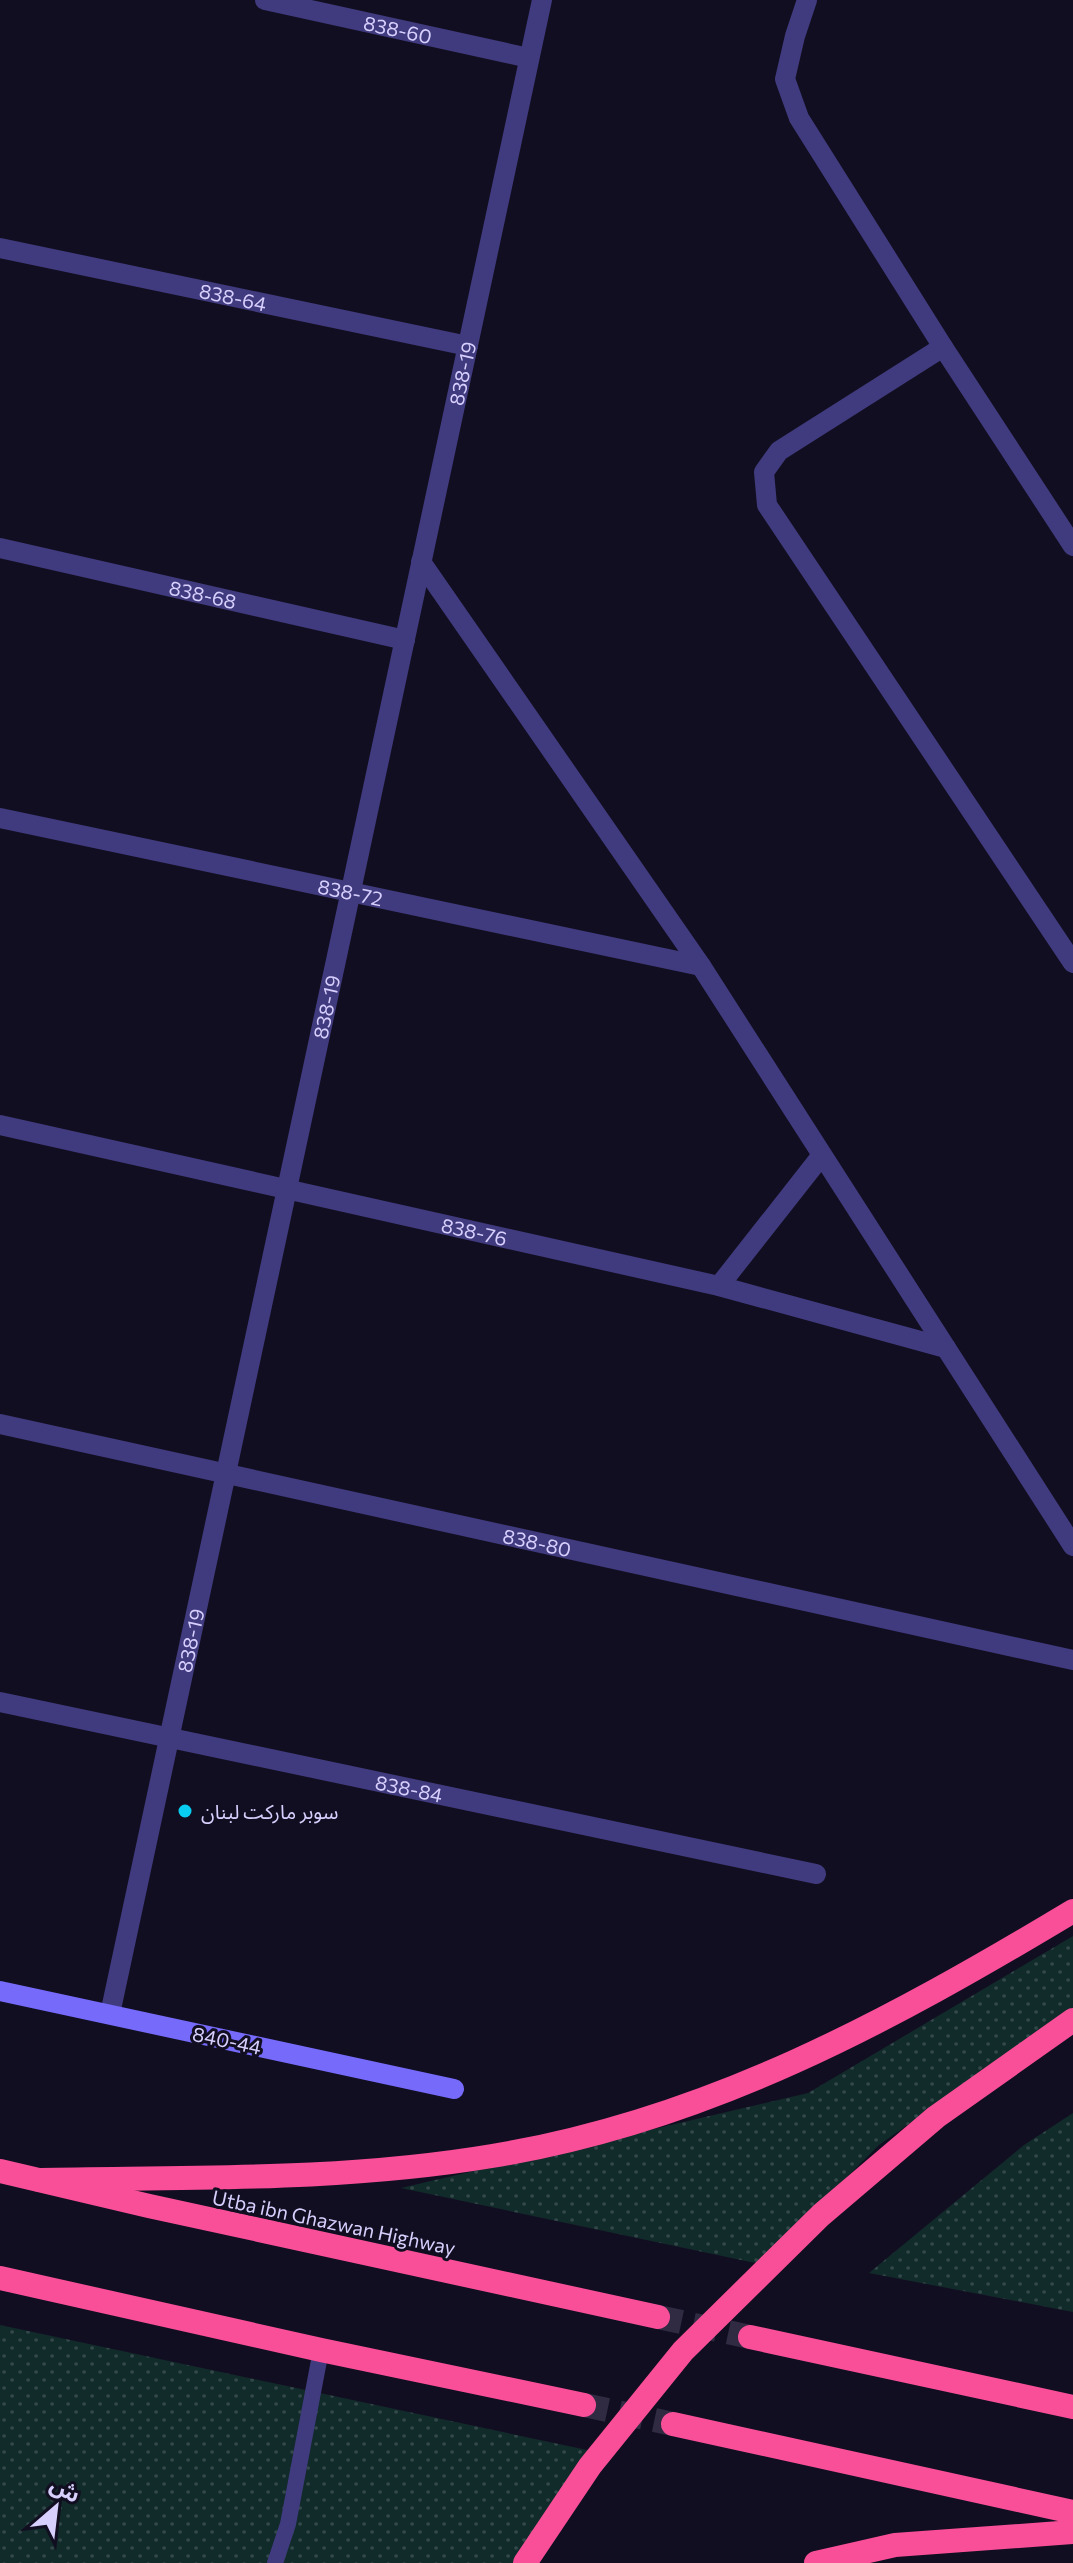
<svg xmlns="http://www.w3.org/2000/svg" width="1073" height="2563" viewBox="0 0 1073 2563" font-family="Commissioner,'Noto Sans Arabic',sans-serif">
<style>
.grass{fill:url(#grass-dots)}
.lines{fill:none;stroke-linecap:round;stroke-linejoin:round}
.highway-tunnel{stroke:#302b42;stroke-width:24;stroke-dasharray:24 12;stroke-linecap:butt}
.lane{stroke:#403b7e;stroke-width:16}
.street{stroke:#403b7e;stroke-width:20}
.secondary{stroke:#756afa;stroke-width:20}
.highway{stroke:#f94f98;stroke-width:24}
.poi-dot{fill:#09cdf0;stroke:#120e21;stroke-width:3}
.labels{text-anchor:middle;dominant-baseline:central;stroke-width:6;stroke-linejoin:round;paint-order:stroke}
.street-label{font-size:20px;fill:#d7cffd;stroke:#120e21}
.poi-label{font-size:20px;fill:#d7cffd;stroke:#120e21;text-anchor:start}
</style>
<defs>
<pattern id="grass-dots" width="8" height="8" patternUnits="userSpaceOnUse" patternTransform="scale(2)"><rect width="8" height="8" fill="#112a2a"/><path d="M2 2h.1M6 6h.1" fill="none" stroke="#33484a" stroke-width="1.8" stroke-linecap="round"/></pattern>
</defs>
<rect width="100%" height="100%" fill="#120e21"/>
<g class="grass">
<path d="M1073,1936V2008L879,2145L760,2264L401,2188L808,2093Z"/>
<path d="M1073,2113V2312L869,2273L1024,2145Z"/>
<path d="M0,2325L606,2454L528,2563H0Z"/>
</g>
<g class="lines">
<g class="highway-tunnel">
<path d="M658,2317L750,2337"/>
<path d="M584,2405L673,2424"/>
</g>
<path class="lane" d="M275,2563L288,2524L321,2350"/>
<g class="street">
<path id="s1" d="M265,0L529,58"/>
<path d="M807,0L795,36L785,79L799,118L943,347L1073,546"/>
<path id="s2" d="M0,248L468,346"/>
<path d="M943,347L779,451L764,472L767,505L1073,963"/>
<path id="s3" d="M0,548L405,640"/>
<path d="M421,562L701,966L1073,1546"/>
<path id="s4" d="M0,818L701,966"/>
<path id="s5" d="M0,1125L719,1286L946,1348"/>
<path d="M719,1286L822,1155"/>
<path id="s6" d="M0,1424L1073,1660"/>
<path id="s7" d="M0,1702L816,1874"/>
<path id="s8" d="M110,2014L542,0"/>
</g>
<path class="secondary" d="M0,1991L454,2089"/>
<g class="highway">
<path d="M0,2171L149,2206L658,2317"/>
<path d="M40,2180C191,2177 343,2181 492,2156C707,2121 890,2021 1073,1911"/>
<path d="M0,2278L321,2350L584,2405"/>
<path d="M750,2337L1073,2407"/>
<path d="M673,2424L1073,2512"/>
<path d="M525,2563L590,2466L683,2351L821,2215L936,2117L1073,2020"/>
<path d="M816,2563L895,2545L1073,2532"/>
</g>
</g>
<circle class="poi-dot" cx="185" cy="1811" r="8"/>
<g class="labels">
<g class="street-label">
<text stroke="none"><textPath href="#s1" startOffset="136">838-60</textPath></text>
<text stroke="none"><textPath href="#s2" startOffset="238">838-64</textPath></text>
<text stroke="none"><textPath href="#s8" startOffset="1678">838-19</textPath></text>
<text stroke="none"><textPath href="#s3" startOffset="208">838-68</textPath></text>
<text stroke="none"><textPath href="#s4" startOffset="358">838-72</textPath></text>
<text stroke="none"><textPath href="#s8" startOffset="1030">838-19</textPath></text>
<text stroke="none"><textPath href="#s5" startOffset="486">838-76</textPath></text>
<text stroke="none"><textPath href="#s6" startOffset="550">838-80</textPath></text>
<text stroke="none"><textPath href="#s8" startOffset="382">838-19</textPath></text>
<text stroke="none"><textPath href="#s7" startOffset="418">838-84</textPath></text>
<text transform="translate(227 2040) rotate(12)">840-44</text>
<text transform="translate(334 2222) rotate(12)">Utba ibn Ghazwan Highway</text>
</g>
<g class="poi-label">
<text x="201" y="1811">سوبر ماركت لبنان</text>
</g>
</g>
<g transform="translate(56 2507) rotate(28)" stroke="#120e21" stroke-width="6" paint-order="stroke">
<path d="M0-6L14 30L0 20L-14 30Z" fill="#d7cffd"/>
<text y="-12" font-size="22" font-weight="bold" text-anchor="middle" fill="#d7cffd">ش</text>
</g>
</svg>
